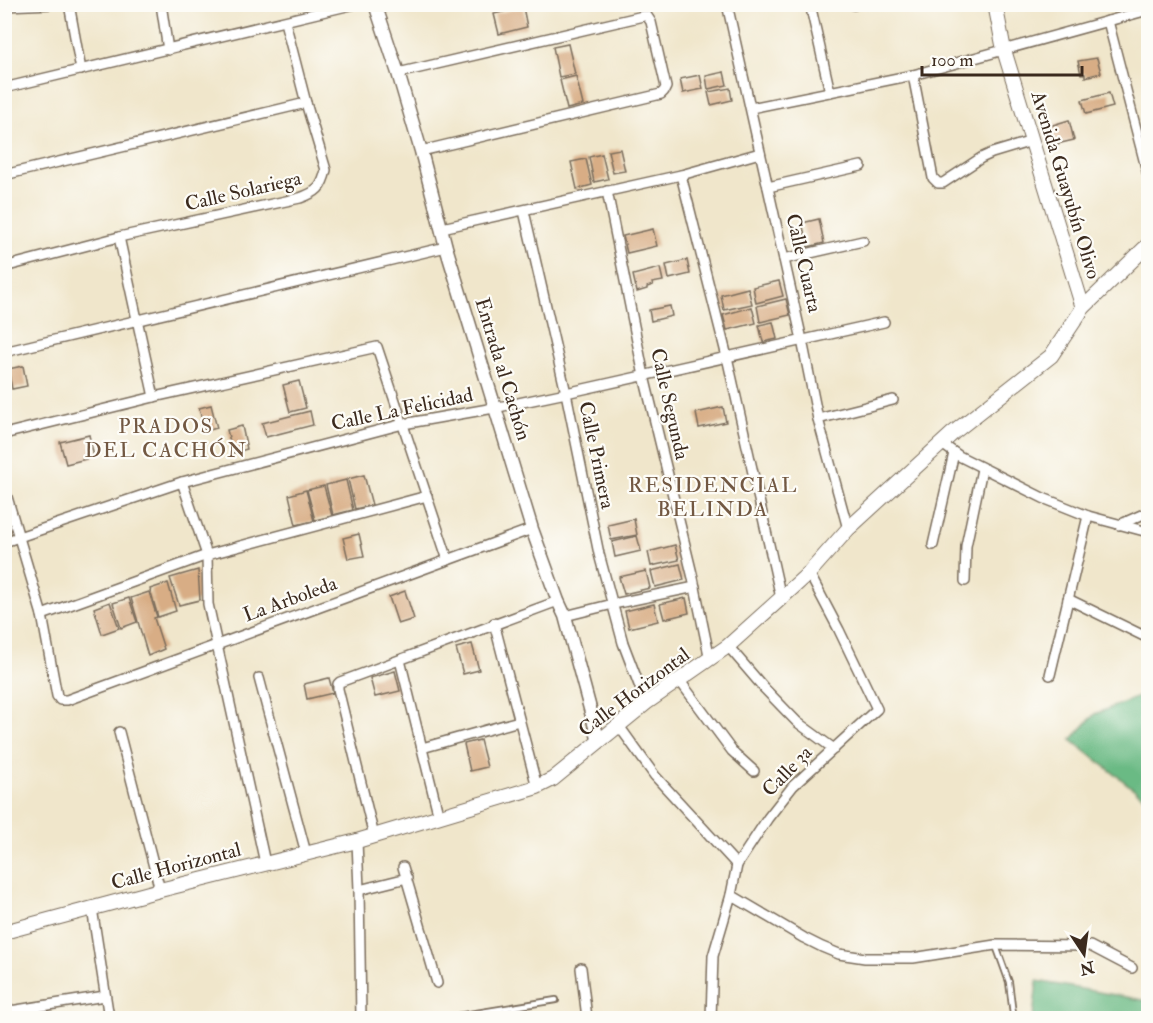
<svg xmlns="http://www.w3.org/2000/svg" width="1153" height="1023" viewBox="0 0 1153 1023" font-family="'IM FELL Double Pica',serif">
<style>
.forest{fill:#6aba84;stroke:#527251;stroke-width:1.5}
.building{fill:#d8ad85}
.lines{fill:none;stroke-linecap:round;stroke-linejoin:round}
.service-casing{stroke:#7a6c5b;stroke-width:8}
.minor-casing{stroke:#7a6c5b;stroke-width:12}
.tertiary-casing{stroke:#7a6c5b;stroke-width:15}
.secondary-casing{stroke:#7a6c5b;stroke-width:16}
.service{stroke:#fff;stroke-width:4.5}
.minor{stroke:#fff;stroke-width:9}
.tertiary{stroke:#fff;stroke-width:12}
.secondary{stroke:#fff;stroke-width:14}
.labels{text-anchor:middle;dominant-baseline:central;stroke-width:4.5;stroke-linejoin:round;paint-order:stroke}
.street-label{font-size:20px;fill:#3b2a1e;stroke:#fdfcf7}
.neighbourhood-label{font-size:21px;letter-spacing:1.5px;fill:#725842;stroke:#fdfcf7}
</style>
<rect width="100%" height="100%" fill="#fdfcf7"/>
<filter id="ink" filterUnits="userSpaceOnUse"><feTurbulence type="fractalNoise" baseFrequency=".0167" numOctaves="2"/><feDisplacementMap in="SourceGraphic" scale="12" xChannelSelector="R" yChannelSelector="G"/><feConvolveMatrix kernelMatrix="1 2 1 2 8 2 1 2 1" color-interpolation-filters="sRGB"/></filter>
<filter id="wash" filterUnits="userSpaceOnUse"><feTurbulence type="fractalNoise" baseFrequency=".008" numOctaves="4" result="noise"/><feDisplacementMap in="SourceGraphic" scale="24" xChannelSelector="R" yChannelSelector="G"/><feGaussianBlur stdDeviation="1.35" result="paint"/><feColorMatrix in="noise" values="0 0 0 0 0 0 0 0 0 0 0 0 0 0 0 0 0 1.4 0 .05"/><feComposite in="paint" operator="in"/></filter>
<g filter="url(#wash)">
<rect width="100%" height="100%" fill="#f0e6cb"/>
<g class="forest">
<path d="M1148,693V800L1071,740L1095,714Z"/>
<path d="M1037,981L1148,1001V1018H1033Z"/>
</g>
<g id="blocks">
<g class="building">
<path d="M523,7L527,27L499,34L494,14Z"/>
<path d="M568,44L575,74L559,77L553,47Z"/>
<path d="M1097,58L1101,73L1085,77V74H1081L1078,61Z"/>
<path d="M724,72L727,85L708,89L706,76Z"/>
<path d="M700,75L703,89L683,93L680,79Z"/>
<path d="M576,76L583,105L567,109L560,80Z"/>
<path d="M730,88L732,100L711,105L708,92Z"/>
<path d="M1109,93L1113,107L1086,114L1082,100Z"/>
<path d="M1069,120L1074,140L1048,146L1043,128Z"/>
<path d="M620,149L625,171L613,173L608,151Z"/>
<path d="M602,154L608,179L594,182L589,157Z"/>
<path d="M586,159L592,185L577,189L571,162Z"/>
<path d="M819,219L824,243L808,247L802,223Z"/>
<path d="M653,229L657,246L627,253L623,236Z"/>
<path d="M687,260L690,274L669,279L666,265Z"/>
<path d="M660,268L663,281L652,283L653,285L647,287V289L637,292L633,275Z"/>
<path d="M779,281L783,296L756,303L753,287Z"/>
<path d="M748,288L752,304L724,310L721,295Z"/>
<path d="M786,299L790,315L760,322L757,306Z"/>
<path d="M670,306L672,316L651,321L649,310Z"/>
<path d="M752,307L756,323L727,330L723,315Z"/>
<path d="M773,322L777,339L763,342L759,325Z"/>
<path d="M23,366L27,386L12,389L8,369Z"/>
<path d="M299,381L306,408L290,412L283,385Z"/>
<path d="M211,405L217,428L205,431L199,408Z"/>
<path d="M723,407L726,422L699,428L696,413Z"/>
<path d="M310,411L313,425L266,437L262,423Z"/>
<path d="M242,426L247,449L233,453L227,430Z"/>
<path d="M89,435L94,457L66,464L60,442Z"/>
<path d="M364,475L372,505L355,509L348,479Z"/>
<path d="M346,480L353,510L333,515L326,485Z"/>
<path d="M324,486L332,516L315,520L307,490Z"/>
<path d="M306,490L314,521L296,525L289,495Z"/>
<path d="M634,519L637,535L611,540L608,525Z"/>
<path d="M359,534L364,556L348,559L343,538Z"/>
<path d="M637,536L641,551L615,557L612,542Z"/>
<path d="M675,545L679,560L651,566L648,552Z"/>
<path d="M680,564L684,580L655,587L651,571Z"/>
<path d="M198,570L200,600L179,605L170,578Z"/>
<path d="M646,571L650,588L624,594L619,577Z"/>
<path d="M168,583L176,611L158,617L150,589Z"/>
<path d="M405,591L414,619L398,624L389,597Z"/>
<path d="M149,592L157,617L154,618L164,649L148,656L131,598Z"/>
<path d="M129,598L137,622L121,628L113,603Z"/>
<path d="M686,598L689,613L664,619L660,604Z"/>
<path d="M110,602L119,628L102,634L94,608Z"/>
<path d="M654,604L658,621L629,628L625,611Z"/>
<path d="M472,644L479,670L463,674L456,648Z"/>
<path d="M395,671L400,691L375,697L370,678Z"/>
<path d="M329,678L333,693L307,699L304,684Z"/>
<path d="M480,740L487,767L470,771L464,744Z"/>
</g>
</g>
</g>
<g filter="url(#ink)">
<use href="#blocks" fill-opacity="0" stroke="#7a6c5b" stroke-width="1.5"/>
<g class="lines">
<g class="service-casing">
<g id="service">
<path d="M996,946L1009,982L1013,1014V1018"/>
<path d="M445,1018L556,1000"/>
</g>
</g>
<g class="minor-casing">
<g id="minor">
<path d="M69,4L81,70"/>
<path d="M161,4L168,50"/>
<path d="M727,4L802,340L818,419L848,529"/>
<path d="M810,4L830,92"/>
<path d="M854,5L856,4"/>
<path d="M4,6L53,4"/>
<path d="M1108,21L1148,175"/>
<path d="M398,73L643,16H647L651,22L666,87L664,91L661,94L421,151"/>
<path d="M913,75L933,178L938,183H943L981,158L992,153L1032,141"/>
<path d="M4,88L355,4"/>
<path d="M751,108L913,75L1148,10"/>
<path d="M4,175L306,103"/>
<path d="M681,175L727,357L781,598"/>
<path d="M768,187L861,166"/>
<path d="M607,191L644,376L693,578L710,660"/>
<path d="M524,211L566,393L599,554L623,643L646,703"/>
<path d="M442,228L681,175L760,153"/>
<path d="M119,237L154,397"/>
<path d="M784,259L863,241"/>
<path d="M4,267L119,237L300,198C317,192 322,188 326,170L306,103L285,22"/>
<path d="M4,352L446,247"/>
<path d="M818,419L893,400"/>
<path d="M4,434L154,397L377,347L448,560"/>
<path d="M942,444L959,456L1043,498L1088,516L1148,532"/>
<path d="M182,482L207,555L208,604L265,863"/>
<path d="M4,487L42,615L57,696L60,700H67L532,529"/>
<path d="M1119,525L1148,512"/>
<path d="M4,542L182,482L403,424L494,408L566,393L884,322"/>
<path d="M933,545L954,453"/>
<path d="M965,581L966,546L982,469"/>
<path d="M1068,599L1148,638"/>
<path d="M42,615L207,555L427,496"/>
<path d="M565,616L613,604L695,587"/>
<path d="M494,623L537,787"/>
<path d="M728,646L764,688L797,722L834,749"/>
<path d="M400,660L439,817"/>
<path d="M1050,675L1088,516"/>
<path d="M259,678L306,853"/>
<path d="M680,681L732,751L754,771"/>
<path d="M619,726L655,776L737,865"/>
<path d="M119,732L160,890"/>
<path d="M422,748L519,721"/>
<path d="M374,836L338,689V684L340,682L558,601"/>
<path d="M357,841L359,890L361,1018"/>
<path d="M403,867L437,983"/>
<path d="M359,890L407,878"/>
<path d="M731,895L804,938L822,947L839,954L865,958H913L995,945L1090,946L1132,968"/>
<path d="M92,908L109,1018"/>
<path d="M581,968L587,1018"/>
<path d="M4,1012L105,996"/>
<path d="M711,1018L713,956L731,895L737,865L768,818L793,786L877,709L839,630L809,573"/>
</g>
</g>
<g class="tertiary-casing">
<path id="tertiary" d="M375,4L398,73L421,151L446,247L532,529L558,601L565,616L599,742"/>
</g>
<g class="secondary-casing">
<g id="secondary">
<path d="M995,4L1004,50L1083,308"/>
<path d="M4,932L160,890L357,841L537,787L553,779L646,703L728,646L809,573L848,529L953,433L1051,356L1083,308L1148,245"/>
</g>
</g>
<use href="#service" class="service"/>
<use href="#minor" class="minor"/>
<use href="#tertiary" class="tertiary"/>
<use href="#secondary" class="secondary"/>
</g>
</g>
<g class="labels">
<g class="street-label">
<text transform="translate(1066 185) rotate(73)">Avenida Guayubín Olivo</text>
<text transform="translate(243 191) rotate(-13)">Calle Solariega</text>
<text transform="translate(804 263) rotate(77)">Calle Cuarta</text>
<text transform="translate(503 369) rotate(73)">Entrada al Cachón</text>
<text transform="translate(670 404) rotate(77)">Calle Segunda</text>
<text transform="translate(402 409) rotate(-12)">Calle La Felicidad</text>
<text transform="translate(597 455) rotate(78)">Calle Primera</text>
<text transform="translate(290 599) rotate(-20)">La Arboleda</text>
<text transform="translate(634 692) rotate(-37)">Calle Horizontal</text>
<text transform="translate(787 771) rotate(-46)">Calle 3a</text>
<text transform="translate(176 866) rotate(-15)">Calle Horizontal</text>
</g>
<g class="neighbourhood-label">
<text x="166" y="426">PRADOS<tspan x="166" dy="24">DEL CACHÓN</tspan></text>
<text x="713" y="485">RESIDENCIAL<tspan x="713" dy="24">BELINDA</tspan></text>
</g>
</g>
<rect width="1153" height="1023" fill="none" stroke="#fdfcf7" stroke-width="24"/>
<g transform="translate(1084 954) rotate(167)" stroke="#fdfcf7" stroke-width="4.5" paint-order="stroke">
<path d="M0-4.5L10 22L0 15L-10 22Z" fill="#3b2a1e"/>
<text y="-9" font-size="16" font-weight="bold" text-anchor="middle" fill="#3b2a1e">N</text>
</g>
<path d="M922 66v9h160v-9" fill="none" stroke="#3b2a1e" stroke-width="3"/>
<text x="931" y="66" font-size="18" fill="#3b2a1e" stroke="#fdfcf7" stroke-width="4.5" paint-order="stroke">100 m</text>
</svg>
